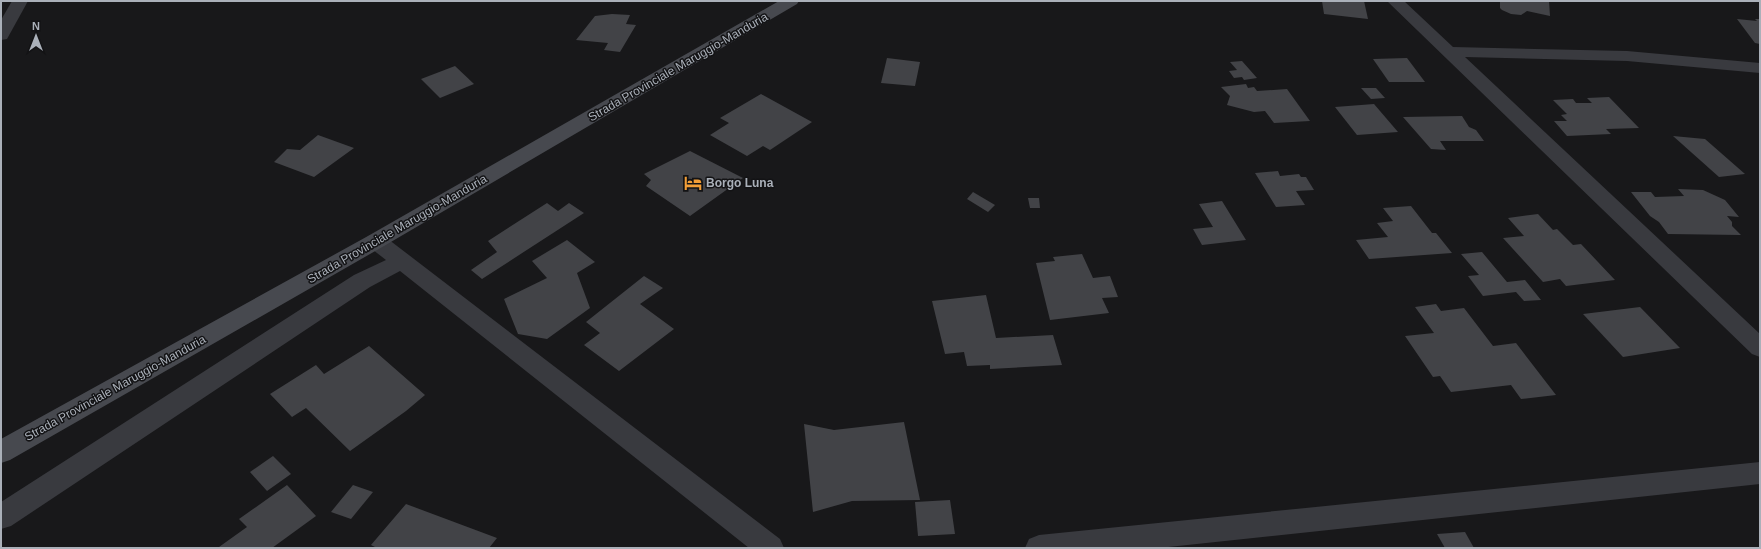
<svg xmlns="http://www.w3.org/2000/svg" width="1761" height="549" viewBox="0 0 1761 549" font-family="Arial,sans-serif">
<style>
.building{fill:#424347}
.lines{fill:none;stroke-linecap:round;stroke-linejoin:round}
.street{fill:#393a3f;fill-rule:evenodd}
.secondary{fill:#47494f;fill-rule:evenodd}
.labels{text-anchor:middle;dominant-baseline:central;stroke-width:3;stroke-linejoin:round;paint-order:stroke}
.street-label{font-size:12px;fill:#aab0b9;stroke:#131315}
.poi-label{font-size:12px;font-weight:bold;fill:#aab0b9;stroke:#131315;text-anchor:start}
</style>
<rect width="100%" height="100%" fill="#18181a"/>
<g class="building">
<path d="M1322,1H1364L1368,19L1324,14Z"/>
<path d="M1500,1H1549L1550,16L1527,11L1521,15L1511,14L1502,10L1500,8Z"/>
<path d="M612,14L630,15L626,24L636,25L620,52L604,50L608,43L576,40L595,16Z"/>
<path d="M1737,19L1757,21L1755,19H1760V44L1755,43Z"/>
<path d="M887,58L920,62L915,86L881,83Z"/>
<path d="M1407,58L1425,82H1389L1373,59Z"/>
<path d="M1242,61L1257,78L1244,80L1242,77L1234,78L1229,71L1237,70L1230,62Z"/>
<path d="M455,66L474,84L440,98L421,79Z"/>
<path d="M1246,84L1248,88L1254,87L1257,91L1287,89L1310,121L1274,123L1265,111L1254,112L1227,105L1230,96L1221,87Z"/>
<path d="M1361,88H1376L1385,98L1371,99Z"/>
<path d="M761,94L812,122L770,150L763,146L747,156L710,135L729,123L720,118Z"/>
<path d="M1609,97L1639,128L1606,129L1611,134L1567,136L1554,121H1567L1561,115L1567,114L1553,100L1573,99L1576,103H1592L1587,98Z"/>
<path d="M1374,104L1398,132L1357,135L1335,107Z"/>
<path d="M1462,116L1469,127L1476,130L1484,141H1440L1446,150L1431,149L1403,117Z"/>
<path d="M318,135L354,148L314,177L274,162L287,149L300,150Z"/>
<path d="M1673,136L1705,139L1745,174L1719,177Z"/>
<path d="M690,151L743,178L690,216L646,186L651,180L644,174Z"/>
<path d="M1278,171L1280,176L1299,174L1301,177H1306L1314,190L1296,191L1305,205L1276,207L1255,173Z"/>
<path d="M1678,189L1703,190L1725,200L1739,217L1727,216L1732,222V226L1741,235L1668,234L1659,222L1650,216L1631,192H1651L1655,197L1684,196Z"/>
<path d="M973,192L995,205L988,212L967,199Z"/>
<path d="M1028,198H1039L1040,208H1030Z"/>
<path d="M1222,201L1246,240L1202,245L1193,229L1213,227L1199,204Z"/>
<path d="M547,203L558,211L569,203L584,213L482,279L471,270L497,252L488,241Z"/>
<path d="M1411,206L1432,233H1436L1452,253L1369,259L1356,240L1388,237L1377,223L1393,221L1383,208Z"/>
<path d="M1538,214L1553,230L1557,229L1573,245L1581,244L1615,280L1566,286L1560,279L1543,282L1503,238L1524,236L1508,218Z"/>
<path d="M567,240L595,262L577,273L590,308L547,339L518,334L504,299L547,278L532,261Z"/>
<path d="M1482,252L1507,282L1525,280L1541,300L1524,301L1516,292L1483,296L1468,276L1479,275L1461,254Z"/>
<path d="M1082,254L1093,278L1110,276L1118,297L1102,298L1109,313L1050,320L1036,263L1055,261L1053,257Z"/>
<path d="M644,276L663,288L640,304L674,329L619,371L584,345L600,333L586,322Z"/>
<path d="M986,295L996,338L1053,335L1062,365L990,369V365L967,366L964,352L945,354L932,301Z"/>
<path d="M1436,304L1441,311L1464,308L1493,346L1516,343L1556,395L1521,399L1511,385L1451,392L1440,376L1433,377L1405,336L1434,333L1415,307Z"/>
<path d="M1640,307L1680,348L1623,357L1583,314Z"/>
<path d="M369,346L425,395L406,411L350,451L306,408L292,417L270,394L316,365L324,374Z"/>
<path d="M904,422L920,500L852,501L813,512L804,424L834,430Z"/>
<path d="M273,456L291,474L267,491L250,472Z"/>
<path d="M287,485L316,516L272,548H220L219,547L247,527L239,519Z"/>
<path d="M353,485L373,492L351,519L331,512Z"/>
<path d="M950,500L955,534L918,536L915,502Z"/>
<path d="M406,504L497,538L489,548H418L414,547L413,548H377L371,545Z"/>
<path d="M1465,532L1474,548H1445L1437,534Z"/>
</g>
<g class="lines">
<g class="street">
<path d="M12,1H28L7,39L1,40V20Z"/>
<path d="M1387,1H1404L1453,47L1627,51L1760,63V73L1627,61L1465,57L1760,334V357L1752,354Z"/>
<path d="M376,234L384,236L780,539L784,548H749L400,271L370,287L11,526L1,529V502L354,275L386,260L368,246L365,241L368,236Z"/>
<path d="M1760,462V484L1159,548H1025L1029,539L1039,535Z"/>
</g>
<path class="secondary" d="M779,1H799L797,4L384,246L10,460L1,463V439L368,236Z"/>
</g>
<defs>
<g id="hotel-bare" transform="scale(1.38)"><path d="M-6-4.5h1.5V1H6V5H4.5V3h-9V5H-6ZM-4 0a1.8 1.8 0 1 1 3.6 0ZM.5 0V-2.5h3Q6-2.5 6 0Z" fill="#f29e37" stroke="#131315" stroke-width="2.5" paint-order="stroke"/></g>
</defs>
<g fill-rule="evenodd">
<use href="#hotel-bare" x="693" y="183"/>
</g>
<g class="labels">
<g class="street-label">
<text transform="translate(678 67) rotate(-30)">Strada Provinciale Maruggio-Manduria</text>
<text transform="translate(397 229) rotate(-30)">Strada Provinciale Maruggio-Manduria</text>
<text transform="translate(115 388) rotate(-29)">Strada Provinciale Maruggio-Manduria</text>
</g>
<g class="poi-label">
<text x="706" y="183">Borgo Luna</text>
</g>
</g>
<rect width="1761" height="549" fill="none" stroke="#aab0b9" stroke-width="4"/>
<g transform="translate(36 36)" stroke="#131315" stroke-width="3" paint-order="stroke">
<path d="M0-3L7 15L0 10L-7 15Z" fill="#aab0b9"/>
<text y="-6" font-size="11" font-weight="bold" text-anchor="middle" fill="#aab0b9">N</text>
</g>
</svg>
